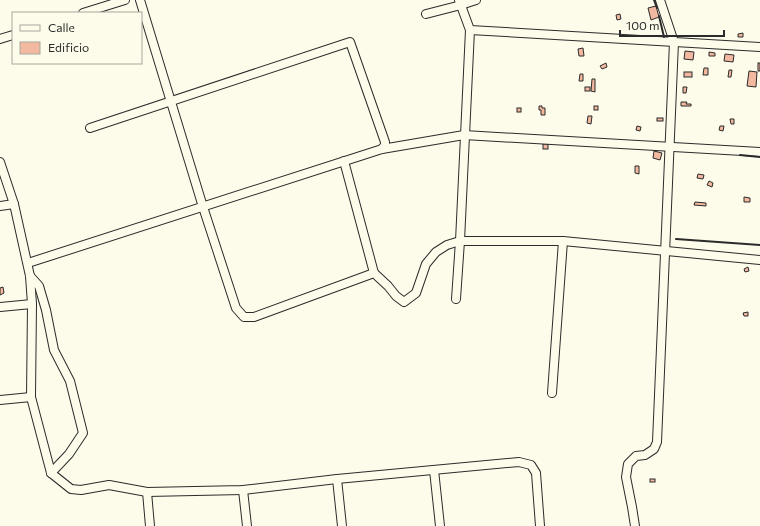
<svg xmlns="http://www.w3.org/2000/svg" width="760" height="526" viewBox="0 0 760 526" font-family="Commissioner,sans-serif">
<style>
.building{fill:#f2b8a0;stroke:#2b2b2b}
.lines{fill:none;stroke-linecap:round;stroke-linejoin:round}
.minor-casing{stroke:#2b2b2b;stroke-width:10}
.minor{stroke:#fdfbea;stroke-width:8}
.wall{stroke:#2b2b2b;stroke-width:2}
</style>
<rect width="100%" height="100%" fill="#fdfbea"/>
<g class="building">
<path d="M656,6L659,17L651,20L648,8Z"/>
<path d="M620,14L621,19L617,20L616,15Z"/>
<path d="M743,33V37H738V34Z"/>
<path d="M583,48L584,56H579L578,49Z"/>
<path d="M685,51L694,52L693,60L684,59Z"/>
<path d="M709,52L715,53V56H709Z"/>
<path d="M725,54L734,55L733,62L724,61Z"/>
<path d="M606,63L607,67L602,69L600,66Z"/>
<rect x="758" y="63" width="2" height="8"/>
<path d="M704,68H708V75H703Z"/>
<path d="M729,70H732L731,77H728Z"/>
<path d="M749,71L757,72L756,87L747,86Z"/>
<rect x="684" y="72" width="8" height="5"/>
<path d="M580,74H583V81H579Z"/>
<path d="M592,79H595V92L591,91Z"/>
<rect x="585" y="87" width="5" height="4"/>
<path d="M683,87H687L686,93H683Z"/>
<path d="M681,102H687L686,104H691V106H681Z"/>
<path d="M539,106H542V108H545V115H541V110H539Z"/>
<rect x="594" y="106" width="4" height="4"/>
<rect x="517" y="108" width="4" height="4"/>
<path d="M588,116H592L591,124L587,123Z"/>
<rect x="657" y="118" width="6" height="3"/>
<path d="M730,119H734V124H731Z"/>
<path d="M637,126L641,127L640,131L636,130Z"/>
<path d="M720,126H724L723,131L719,130Z"/>
<rect x="543" y="144" width="5" height="5"/>
<path d="M654,151L662,153L660,160L653,158Z"/>
<path d="M635,166H639V174L635,173Z"/>
<path d="M698,174L704,175L703,179L697,178Z"/>
<path d="M709,181L713,183L712,187L707,185Z"/>
<path d="M744,197L750,198V202H744Z"/>
<path d="M695,202L706,203V206L694,205Z"/>
<path d="M748,267L749,271L745,272L744,269Z"/>
<path d="M3,287L4,293L0,295V288Z"/>
<path d="M748,312V316H744L743,313Z"/>
<rect x="650" y="479" width="5" height="3"/>
</g>
<g class="lines">
<g class="minor-casing">
<g id="minor">
<path d="M140,0L203,207L236,308L244,317H254L374,273L388,286L396,296L404,302L416,293L426,264L436,252L447,245L460,241H563L760,260"/>
<path d="M83,13L125,0"/>
<path d="M426,14L461,5L476,0"/>
<path d="M470,30L760,47"/>
<path d="M0,39L13,35"/>
<path d="M90,128L350,42L385,142V145L382,149"/>
<path d="M344,161L374,273"/>
<path d="M0,162L14,204L30,276L32,304L31,397L51,473L71,489L81,490L109,485L147,492L243,490L337,479L519,462L531,465L536,473L540,526"/>
<path d="M0,206L14,204"/>
<path d="M28,263L382,149L464,135L760,152"/>
<path d="M30,276L39,286L46,310L54,350L70,381L83,433L69,454L51,473"/>
<path d="M456,299L460,241L470,30L459,0"/>
<path d="M0,307L32,304"/>
<path d="M552,393L563,241"/>
<path d="M0,400L31,397"/>
<path d="M434,470L440,526"/>
<path d="M337,479L342,526"/>
<path d="M243,490L247,526"/>
<path d="M147,492L150,526"/>
<path d="M635,526L632,507L626,477L628,464L636,456L645,455L654,449L657,442L674,42L660,0"/>
</g>
</g>
<use href="#minor" class="minor"/>
<g class="wall">
<path d="M654,0L657,8"/>
<path d="M659,16L664,37"/>
<path d="M740,155L760,157"/>
<path d="M676,239L760,245"/>
</g>
</g>
<rect x="12" y="12" width="130" height="52" fill="#fdfbea" stroke="#a9a89e"/>
<rect x="20" y="25" width="20" height="6" fill="#fdfbea" stroke="#a9a89e"/>
<text x="48" y="32" font-size="12" fill="#2b2b2b">Calle</text>
<rect x="20" y="42" width="20" height="12" fill="#f2b8a0" stroke="#a9a89e"/>
<text x="48" y="52" font-size="12" fill="#2b2b2b">Edificio</text>
<path d="M620 30v6h104v-6" fill="none" stroke="#2b2b2b" stroke-width="2"/>
<text x="626" y="30" font-size="12" fill="#2b2b2b" stroke="#fdfbea" stroke-width="3" paint-order="stroke">100 m</text>
</svg>
